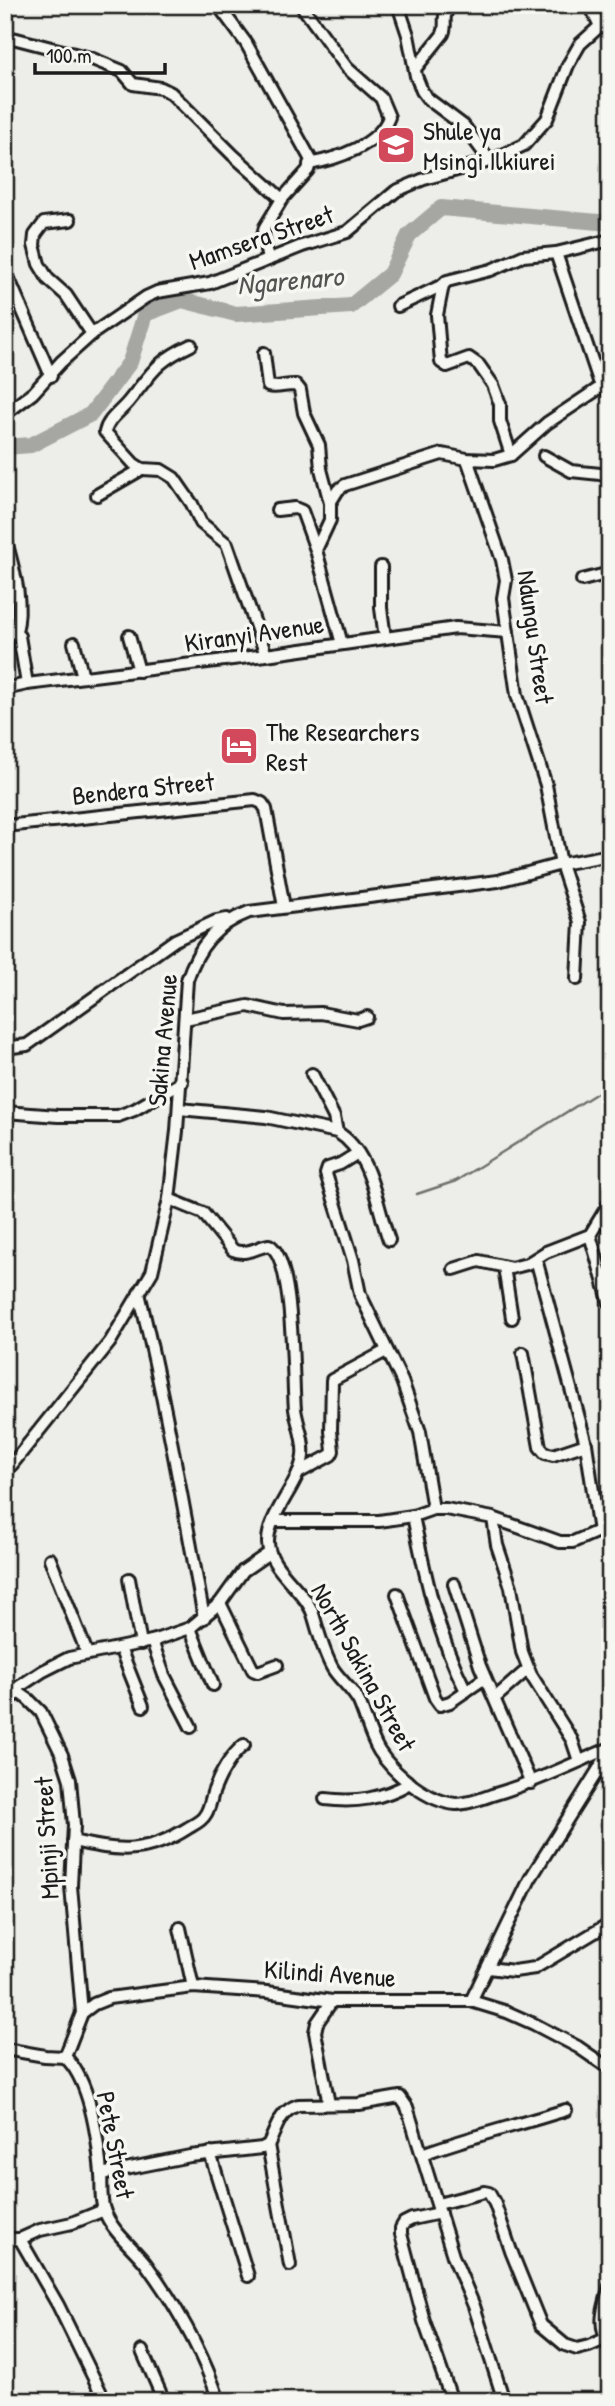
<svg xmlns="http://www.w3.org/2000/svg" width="615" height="2406" viewBox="0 0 615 2406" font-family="'Patrick Hand',sans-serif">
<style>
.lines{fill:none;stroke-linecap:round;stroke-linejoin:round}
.stream{stroke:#6f6f6d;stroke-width:2.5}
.river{stroke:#a6a6a3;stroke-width:16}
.minor-casing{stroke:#1c1c1c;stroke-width:16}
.minor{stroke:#f6f6f2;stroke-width:10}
.labels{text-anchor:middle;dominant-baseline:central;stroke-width:7;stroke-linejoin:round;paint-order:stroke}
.poi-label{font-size:26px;fill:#1c1c1c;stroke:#f6f6f2;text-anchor:start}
.street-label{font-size:26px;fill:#1c1c1c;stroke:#f6f6f2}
.water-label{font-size:28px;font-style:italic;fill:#535352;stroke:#f6f6f2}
</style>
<rect width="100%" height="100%" fill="#edede9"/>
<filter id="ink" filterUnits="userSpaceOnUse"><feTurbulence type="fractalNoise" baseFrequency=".0143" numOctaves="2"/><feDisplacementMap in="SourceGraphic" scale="14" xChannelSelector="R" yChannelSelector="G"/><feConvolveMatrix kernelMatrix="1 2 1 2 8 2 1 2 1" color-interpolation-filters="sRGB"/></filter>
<g filter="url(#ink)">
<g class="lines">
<path class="stream" d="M417,1194L456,1181L610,1085"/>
<path class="river" d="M5,447L31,445L91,414L130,362L145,314L182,300L236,314L351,306L390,274L409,235L441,208L610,223"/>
<g class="minor-casing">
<g id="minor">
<path d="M218,5L246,43L311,160L308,170L282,199L265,227L263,235L268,260"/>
<path d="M301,5L347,68L381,98L389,117C378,146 336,159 309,164"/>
<path d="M398,5L408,35L416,76L422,91L428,99L464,126L490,161"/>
<path d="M590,5L600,26"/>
<path d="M5,36L90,58L122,71L133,84L161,88L171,93L233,155L282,199"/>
<path d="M415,69L443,34C448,22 440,20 450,5"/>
<path d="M70,220L44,223L35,235L34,245L39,264L48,279L66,295L92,334"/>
<path d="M556,253L601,387"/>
<path d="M5,270L51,376"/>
<path d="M398,306L443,285"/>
<path d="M191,345C155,362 152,373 129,401C120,412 108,419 105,432L134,464L142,469L161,470L174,478L192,504L201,523L227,544L266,655"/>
<path d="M264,353L268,386C276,389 287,384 296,385L300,390L304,413L319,445L321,469L330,503"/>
<path d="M5,414L33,393L61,362L92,334L146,297L157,292L210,283L302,246L347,232L396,191L424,179L490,161L524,145L547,119L568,65L580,44L600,26L610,23"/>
<path d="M511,455L500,421V404L493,385L479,365L469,358L447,366L441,362L437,315L443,285L447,281L491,270L523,256L556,253L610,240"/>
<path d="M544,456L571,471L610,475"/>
<path d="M467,459L502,560L506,580L503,598L517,695L546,785L561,864L580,922L577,979"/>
<path d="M97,495L142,469"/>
<path d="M277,510L295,508L302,511L316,550"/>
<path d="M5,537C13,568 24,600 16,632"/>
<path d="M381,567V608L385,638"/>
<path d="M582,580L610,573"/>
<path d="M5,626L19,636L27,684"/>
<path d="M129,636L139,671"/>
<path d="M74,643L83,677"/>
<path d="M342,644L316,550L330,520V503L338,490L345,485L442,454L467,459L494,460L511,455L547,423L610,381"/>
<path d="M5,689L27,684L266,655L456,628L508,632"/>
<path d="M5,826L255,800L262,803L266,809L284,907"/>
<path d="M185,1019L248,1006L284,1014L321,1013L358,1020L367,1017"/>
<path d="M5,1048L27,1045L175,940L216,921L227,919"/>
<path d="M312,1074L334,1117L337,1132"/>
<path d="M179,1109L266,1117L337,1132C372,1153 376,1205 389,1240"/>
<path d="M5,1112L58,1116H118L134,1110L182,1082"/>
<path d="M358,1153L340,1164L328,1168L326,1174L353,1260L360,1294L402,1381L420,1432L433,1509"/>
<path d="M169,1199L203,1213L233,1250C246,1256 257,1247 269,1245C295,1258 292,1379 295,1409C297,1424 305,1440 303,1456C300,1484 267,1515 268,1543C269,1569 305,1590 313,1614C319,1633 323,1652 333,1669C341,1681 352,1689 359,1702C366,1718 370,1736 379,1751C394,1774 428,1802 456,1804C468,1804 481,1799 492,1795C533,1783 570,1765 610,1748"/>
<path d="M590,1235L610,1304"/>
<path d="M536,1259L586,1444L599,1532"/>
<path d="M504,1267L512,1318"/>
<path d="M454,1269L479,1261L511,1268L527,1264L546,1252L590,1235L610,1202"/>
<path d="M139,1293C165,1400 184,1509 204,1618"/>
<path d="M523,1353L540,1447L545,1453L553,1455L586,1444"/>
<path d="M5,1473L110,1342L152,1272L169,1199L177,1131L187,980C198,947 215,925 249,912L498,881L561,864L610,855"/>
<path d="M298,1473L331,1455L333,1451L331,1431L332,1380L386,1351"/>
<path d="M413,1516C426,1579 437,1634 466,1691"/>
<path d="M493,1518L497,1545L511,1587L522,1652L531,1675L572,1740L579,1761"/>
<path d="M274,1521H379L413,1516L433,1509H446L493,1518L560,1542H573L610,1526"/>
<path d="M50,1559L87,1653"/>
<path d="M129,1579L141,1644"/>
<path d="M454,1584L480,1666L531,1783"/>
<path d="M397,1594L435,1698L440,1705L450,1702L485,1678"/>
<path d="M220,1603L253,1670L258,1672L277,1665"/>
<path d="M190,1628L213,1685"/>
<path d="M152,1641L164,1675L191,1727"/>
<path d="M120,1648L143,1706"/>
<path d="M5,1683L28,1699L41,1712L62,1755L70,1780L74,1825L71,1886L82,2013"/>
<path d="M14,1690L43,1671L69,1658L152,1641L190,1628L220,1603L243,1571L269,1553"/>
<path d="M495,1698L528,1669"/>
<path d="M5,1704L17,1693"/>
<path d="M325,1799C356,1803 382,1799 410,1783"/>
<path d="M73,1841C118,1852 148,1854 188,1828C193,1825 202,1821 205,1815C210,1809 211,1797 214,1790C220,1774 231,1755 244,1745"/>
<path d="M180,1928L193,1987"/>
<path d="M488,1968L514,1971L535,1968L610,1923"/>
<path d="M471,2001L530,1879L610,1751"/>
<path d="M5,2049L45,2056L65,2057C90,2080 98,2140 101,2173C102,2185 100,2198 104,2210C112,2232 132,2246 146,2264C176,2305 203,2353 219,2401"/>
<path d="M65,2057L82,2013L94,2004L109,1998L193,1987L267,1992L332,2001H471L507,2012L534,2024L578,2047L610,2069"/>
<path d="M329,2104L315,2032L317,2023L332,2001"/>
<path d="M268,2145L290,2265"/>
<path d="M210,2153L248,2276"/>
<path d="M422,2154C469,2137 518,2125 566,2110"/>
<path d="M101,2174L190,2156L262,2148L268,2145C277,2129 278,2112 298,2105L359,2104L400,2097L407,2107L453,2256L474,2306L504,2401"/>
<path d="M438,2204L484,2192L489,2193L495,2204L511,2251L541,2325L565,2345L577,2349L589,2346L605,2339"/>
<path d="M440,2213L412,2219L404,2223L401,2228V2234L424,2321L452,2401"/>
<path d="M5,2239H20L40,2230L72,2223L104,2210"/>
<path d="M20,2239L58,2305L105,2401"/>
<path d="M610,2286C603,2312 597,2321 610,2348"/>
<path d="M142,2351L164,2401"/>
</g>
</g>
<use href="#minor" class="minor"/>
</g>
</g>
<defs>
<g id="school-square" transform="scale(2.0125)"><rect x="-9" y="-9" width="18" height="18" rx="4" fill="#d1495b" stroke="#f6f6f2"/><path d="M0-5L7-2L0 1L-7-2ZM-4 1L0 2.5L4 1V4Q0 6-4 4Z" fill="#fff"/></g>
<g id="hotel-square" transform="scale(2.0125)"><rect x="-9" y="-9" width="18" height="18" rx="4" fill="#d1495b" stroke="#f6f6f2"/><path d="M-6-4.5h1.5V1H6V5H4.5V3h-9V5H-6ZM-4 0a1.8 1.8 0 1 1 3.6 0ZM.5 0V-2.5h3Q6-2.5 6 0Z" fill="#fff"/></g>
</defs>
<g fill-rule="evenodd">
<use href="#school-square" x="396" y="145"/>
<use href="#hotel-square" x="239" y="746"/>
</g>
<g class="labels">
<g class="poi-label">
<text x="423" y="130">Shule ya<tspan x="423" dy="30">Msingi Ilkiurei</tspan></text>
<text x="266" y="731">The Researchers<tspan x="266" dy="30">Rest</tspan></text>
</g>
<g class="street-label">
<text transform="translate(261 237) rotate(-19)">Mamsera Street</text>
<text transform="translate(254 633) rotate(-8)">Kiranyi Avenue</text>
<text transform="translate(536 637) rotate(82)">Ndungu Street</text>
<text transform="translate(143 788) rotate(-6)">Bendera Street</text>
<text transform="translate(162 1040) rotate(-85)">Sakina Avenue</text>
<text transform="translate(364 1667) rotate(61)">North Sakina Street</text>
<text transform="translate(46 1838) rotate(-93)">Mpinji Street</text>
<text transform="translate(330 1973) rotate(4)">Kilindi Avenue</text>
<text transform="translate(116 2145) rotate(79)">Pete Street</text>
</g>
<g class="water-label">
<text transform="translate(290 280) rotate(-5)">Ngarenaro</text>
</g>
</g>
<rect width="615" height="2406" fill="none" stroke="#f6f6f2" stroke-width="28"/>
<rect x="14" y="14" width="587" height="2378" fill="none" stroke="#1c1c1c" stroke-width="2.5" filter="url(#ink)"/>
<path d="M35 63v10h130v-10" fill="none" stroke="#1c1c1c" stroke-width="3.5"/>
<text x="46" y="63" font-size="21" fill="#1c1c1c" stroke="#f6f6f2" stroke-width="5" paint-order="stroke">100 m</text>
</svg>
